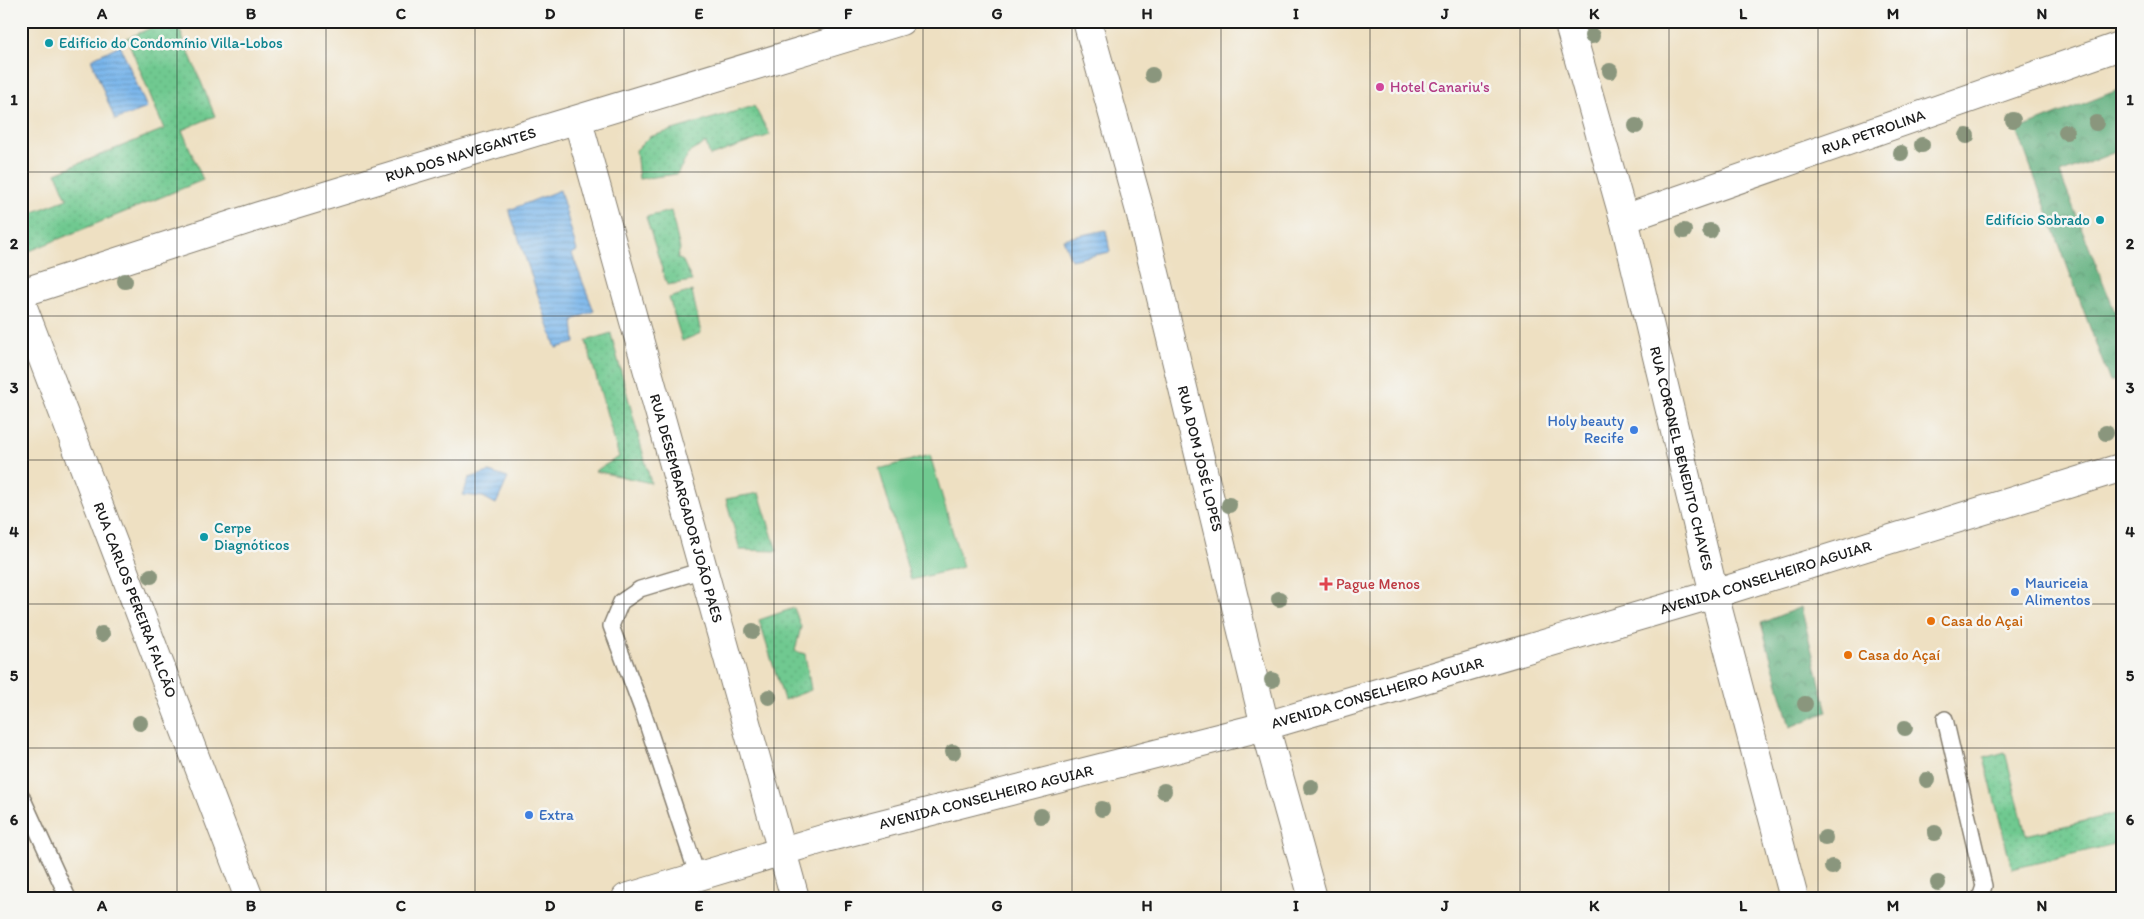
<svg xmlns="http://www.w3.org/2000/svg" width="2144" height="919" viewBox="0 0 2144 919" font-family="Itim,sans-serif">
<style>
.grass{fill:url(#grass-dots);stroke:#467256}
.forest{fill:url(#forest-crowns);stroke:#3c644b}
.garden{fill:#6fc990;stroke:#467256}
.water{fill:url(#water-rules);stroke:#4a6984}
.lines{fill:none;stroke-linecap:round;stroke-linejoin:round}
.service-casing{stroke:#857e6f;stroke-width:18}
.minor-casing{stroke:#857e6f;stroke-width:30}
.secondary-casing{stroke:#857e6f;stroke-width:30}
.service{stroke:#fff;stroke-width:15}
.minor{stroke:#fff;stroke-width:28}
.secondary{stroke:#fff;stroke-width:28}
.tree{fill:#8a967d}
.grid{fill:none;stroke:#1c1c1c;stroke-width:1;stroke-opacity:0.55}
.culture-dot{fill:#0f9aa8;stroke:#f6f6f2;stroke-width:2}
.hotel-dot{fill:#d1479c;stroke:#f6f6f2;stroke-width:2}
.shop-dot{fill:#3f7fe0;stroke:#f6f6f2;stroke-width:2}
.health-dot{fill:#e0444e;stroke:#f6f6f2;stroke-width:2}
.food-dot{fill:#e8710a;stroke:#f6f6f2;stroke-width:2}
.labels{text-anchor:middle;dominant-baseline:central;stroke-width:5;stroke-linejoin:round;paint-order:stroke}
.culture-label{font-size:15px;fill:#0d838f;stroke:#f6f6f2;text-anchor:start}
.hotel-label{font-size:15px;fill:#b23c85;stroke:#f6f6f2;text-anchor:start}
.street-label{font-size:15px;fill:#1c1c1c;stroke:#f6f6f2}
.shop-label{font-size:15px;fill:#366cbe;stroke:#f6f6f2;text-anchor:start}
.health-label{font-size:15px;fill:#be3a42;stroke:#f6f6f2;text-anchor:start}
.food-label{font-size:15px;fill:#c56008;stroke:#f6f6f2;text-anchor:start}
.neatline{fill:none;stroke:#1c1c1c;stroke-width:2}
.grid-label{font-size:16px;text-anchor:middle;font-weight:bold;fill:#1c1c1c}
</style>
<defs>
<pattern id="grass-dots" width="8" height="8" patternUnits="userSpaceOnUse" patternTransform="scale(1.25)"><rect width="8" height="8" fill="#6fc990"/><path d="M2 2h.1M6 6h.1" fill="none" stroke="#60ac7c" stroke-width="1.8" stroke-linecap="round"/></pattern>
<pattern id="forest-crowns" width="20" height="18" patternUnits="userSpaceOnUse" patternTransform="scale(1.25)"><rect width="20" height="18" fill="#5bad7a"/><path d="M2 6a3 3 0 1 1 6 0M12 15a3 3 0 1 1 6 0" fill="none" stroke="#4a8c63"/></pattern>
<pattern id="water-rules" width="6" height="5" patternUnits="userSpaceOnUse" patternTransform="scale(1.25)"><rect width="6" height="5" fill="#79b6ec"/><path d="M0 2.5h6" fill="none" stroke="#6293be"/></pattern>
</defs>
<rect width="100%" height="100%" fill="#f6f6f2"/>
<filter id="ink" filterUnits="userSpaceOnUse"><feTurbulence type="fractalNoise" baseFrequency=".02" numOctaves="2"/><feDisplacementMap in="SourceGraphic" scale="10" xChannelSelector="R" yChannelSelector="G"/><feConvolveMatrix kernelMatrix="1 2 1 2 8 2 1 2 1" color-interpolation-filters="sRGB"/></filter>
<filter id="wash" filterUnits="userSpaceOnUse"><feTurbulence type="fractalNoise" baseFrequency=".0096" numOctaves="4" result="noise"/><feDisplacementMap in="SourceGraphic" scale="20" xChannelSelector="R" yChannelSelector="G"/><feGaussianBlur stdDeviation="1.12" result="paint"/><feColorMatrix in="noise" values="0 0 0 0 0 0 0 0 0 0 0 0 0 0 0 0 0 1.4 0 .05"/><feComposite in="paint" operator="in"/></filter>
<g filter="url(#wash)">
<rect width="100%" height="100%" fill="#eee0c2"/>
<g class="grass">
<path d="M168,21H176L215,116L182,130L203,180L27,252L21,239V217L67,199L56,173L164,129L127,38Z"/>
<path d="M754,106L770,135L710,156L706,143L690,152L677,174L639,179L636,150L649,137Z"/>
<path d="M671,211L680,249L677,258L683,261L692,281L667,285L646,217Z"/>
<path d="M692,291L701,333L682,341L669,298Z"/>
<path d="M611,333V334L651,483L595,471L619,457L586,341Z"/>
<path d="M759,493L777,551L740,550L726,499Z"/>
<path d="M794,608L801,627L795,651L805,654L811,690L784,700L759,620Z"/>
<path d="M2005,752L2026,835L2123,812V842L2012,869L1984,758Z"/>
</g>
<g class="forest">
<path d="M2123,88V149L2060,174L2123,332V377L2110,382L2017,130Z"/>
<path d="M1801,607L1827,712L1790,727L1761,623Z"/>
</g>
<path class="garden" d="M930,455L963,567L911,580L879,469Z"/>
<g class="water">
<path d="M120,45L147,108L115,120L91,59Z"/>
<path d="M560,190L577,251L572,254L594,311L573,320L575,343L556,348L509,210Z"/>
<path d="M1106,230L1110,252L1071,260L1063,239Z"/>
<path d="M489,472L508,478L496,504L483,497L463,495L469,478Z"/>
</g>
</g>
<g filter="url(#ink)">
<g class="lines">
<g class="service-casing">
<g id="service">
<path d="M1945,719L1984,886L1980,898"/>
<path d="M21,795L68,898"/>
<path d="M698,877L642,709L611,626L621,602L640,589L703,570"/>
</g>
</g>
<g class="minor-casing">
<g id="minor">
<path id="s1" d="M1087,21L1140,211L1265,726L1313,898"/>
<path id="s2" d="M1568,21L1624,219L1714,594L1794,898"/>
<path id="s3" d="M578,121L795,898"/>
<path id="s4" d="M1624,219L2123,45"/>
<path id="s5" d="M21,302L249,898"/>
</g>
</g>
<g class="secondary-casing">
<g id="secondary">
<path id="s6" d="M21,293L259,216L901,21"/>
<path id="s7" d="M626,898L826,838L1265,726L1714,594L2123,467"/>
</g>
</g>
<use href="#service" class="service"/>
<use href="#minor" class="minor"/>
<use href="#secondary" class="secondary"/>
</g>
<g class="tree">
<circle cx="1592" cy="36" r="8"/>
<circle cx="1610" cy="71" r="8"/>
<circle cx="1152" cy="75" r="8"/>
<circle cx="2013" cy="120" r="8"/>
<circle cx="2096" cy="123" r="8"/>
<circle cx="1636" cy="126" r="8"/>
<circle cx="2066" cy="132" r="8"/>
<circle cx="1967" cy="136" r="8"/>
<circle cx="1922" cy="145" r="8"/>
<circle cx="1901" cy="153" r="8"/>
<circle cx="1684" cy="231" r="8"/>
<circle cx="1710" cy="231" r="8"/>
<circle cx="125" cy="281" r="8"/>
<circle cx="2106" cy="433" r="8"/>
<circle cx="1229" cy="505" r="8"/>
<circle cx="151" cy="576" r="8"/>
<circle cx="1279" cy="599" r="8"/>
<circle cx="753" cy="631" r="8"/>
<circle cx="102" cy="634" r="8"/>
<circle cx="1272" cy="680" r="8"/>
<circle cx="769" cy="697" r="8"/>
<circle cx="1805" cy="704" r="8"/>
<circle cx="140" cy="723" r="8"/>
<circle cx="1905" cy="728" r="8"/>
<circle cx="953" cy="752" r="8"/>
<circle cx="1927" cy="780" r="8"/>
<circle cx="1311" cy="787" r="8"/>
<circle cx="1164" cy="791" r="8"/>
<circle cx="1102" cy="809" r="8"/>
<circle cx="1041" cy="816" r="8"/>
<circle cx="1935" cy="833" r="8"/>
<circle cx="1825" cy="838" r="8"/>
<circle cx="1832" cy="867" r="8"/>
<circle cx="1938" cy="883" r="8"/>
</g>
</g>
<path class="grid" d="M177,21V898M326,21V898M475,21V898M624,21V898M774,21V898M923,21V898M1072,21V898M1221,21V898M1370,21V898M1520,21V898M1669,21V898M1818,21V898M1967,21V898M21,172H2123M21,316H2123M21,460H2123M21,604H2123M21,748H2123"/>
<g class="culture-dot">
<circle cx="49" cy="43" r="5"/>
<circle cx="2100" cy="220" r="5"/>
<circle cx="204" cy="537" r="5"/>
</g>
<circle class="hotel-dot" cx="1380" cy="87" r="5"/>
<g class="shop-dot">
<circle cx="1634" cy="430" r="5"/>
<circle cx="2015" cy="592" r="5"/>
<circle cx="529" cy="815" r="5"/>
</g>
<path class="health-dot" d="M1323.5 576.5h5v5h5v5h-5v5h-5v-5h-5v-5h5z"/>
<g class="food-dot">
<circle cx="1931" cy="621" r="5"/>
<circle cx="1848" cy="655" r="5"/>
</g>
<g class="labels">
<g class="culture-label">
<text x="59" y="43">Edifício do Condomínio Villa-Lobos</text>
<text x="2090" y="220" text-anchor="end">Edifício Sobrado</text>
<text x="214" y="528">Cerpe<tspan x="214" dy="17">Diagnóticos</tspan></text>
</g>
<g class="hotel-label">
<text x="1390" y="87">Hotel Canariu's</text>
</g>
<g class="street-label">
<text stroke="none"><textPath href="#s4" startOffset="264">RUA PETROLINA</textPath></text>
<text stroke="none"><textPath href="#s6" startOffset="461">RUA DOS NAVEGANTES</textPath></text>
<text stroke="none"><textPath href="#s2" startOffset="452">RUA CORONEL BENEDITO CHAVES</textPath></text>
<text stroke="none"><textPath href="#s1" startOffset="452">RUA DOM JOSÉ LOPES</textPath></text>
<text stroke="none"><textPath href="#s3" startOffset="402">RUA DESEMBARGADOR JOÃO PAES</textPath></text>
<text stroke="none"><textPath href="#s7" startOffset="1184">AVENIDA CONSELHEIRO AGUIAR</textPath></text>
<text stroke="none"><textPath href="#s5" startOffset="319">RUA CARLOS PEREIRA FALCÃO</textPath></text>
<text stroke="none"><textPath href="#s7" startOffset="779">AVENIDA CONSELHEIRO AGUIAR</textPath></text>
<text stroke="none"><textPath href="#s7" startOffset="374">AVENIDA CONSELHEIRO AGUIAR</textPath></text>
</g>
<g class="shop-label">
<text x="1624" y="421" text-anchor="end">Holy beauty<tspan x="1624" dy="17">Recife</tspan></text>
<text x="2025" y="583">Mauriceia<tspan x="2025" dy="17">Alimentos</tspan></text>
<text x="539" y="815">Extra</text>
</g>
<g class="health-label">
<text x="1336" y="584">Pague Menos</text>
</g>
<g class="food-label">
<text x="1941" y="621">Casa do Açai</text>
<text x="1858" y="655">Casa do Açaí</text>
</g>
</g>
<rect width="2144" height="919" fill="none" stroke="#f6f6f2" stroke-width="55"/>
<rect x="28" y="28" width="2088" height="864" class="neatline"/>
<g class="grid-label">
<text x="102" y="19">A</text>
<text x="251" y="19">B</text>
<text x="401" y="19">C</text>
<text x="550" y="19">D</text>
<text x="699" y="19">E</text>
<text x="848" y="19">F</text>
<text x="997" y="19">G</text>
<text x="1147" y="19">H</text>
<text x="1296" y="19">I</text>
<text x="1445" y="19">J</text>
<text x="1594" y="19">K</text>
<text x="1743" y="19">L</text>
<text x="1893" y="19">M</text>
<text x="2042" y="19">N</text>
<text x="14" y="105">1</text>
<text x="2130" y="105">1</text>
<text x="14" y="249">2</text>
<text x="2130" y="249">2</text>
<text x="14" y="393">3</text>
<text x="2130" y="393">3</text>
<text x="14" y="537">4</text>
<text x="2130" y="537">4</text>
<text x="14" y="681">5</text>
<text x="2130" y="681">5</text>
<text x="14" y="825">6</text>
<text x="2130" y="825">6</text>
<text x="102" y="911">A</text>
<text x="251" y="911">B</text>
<text x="401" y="911">C</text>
<text x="550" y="911">D</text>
<text x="699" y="911">E</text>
<text x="848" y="911">F</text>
<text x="997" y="911">G</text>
<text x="1147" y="911">H</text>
<text x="1296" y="911">I</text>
<text x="1445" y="911">J</text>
<text x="1594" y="911">K</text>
<text x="1743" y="911">L</text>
<text x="1893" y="911">M</text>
<text x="2042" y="911">N</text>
</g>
</svg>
